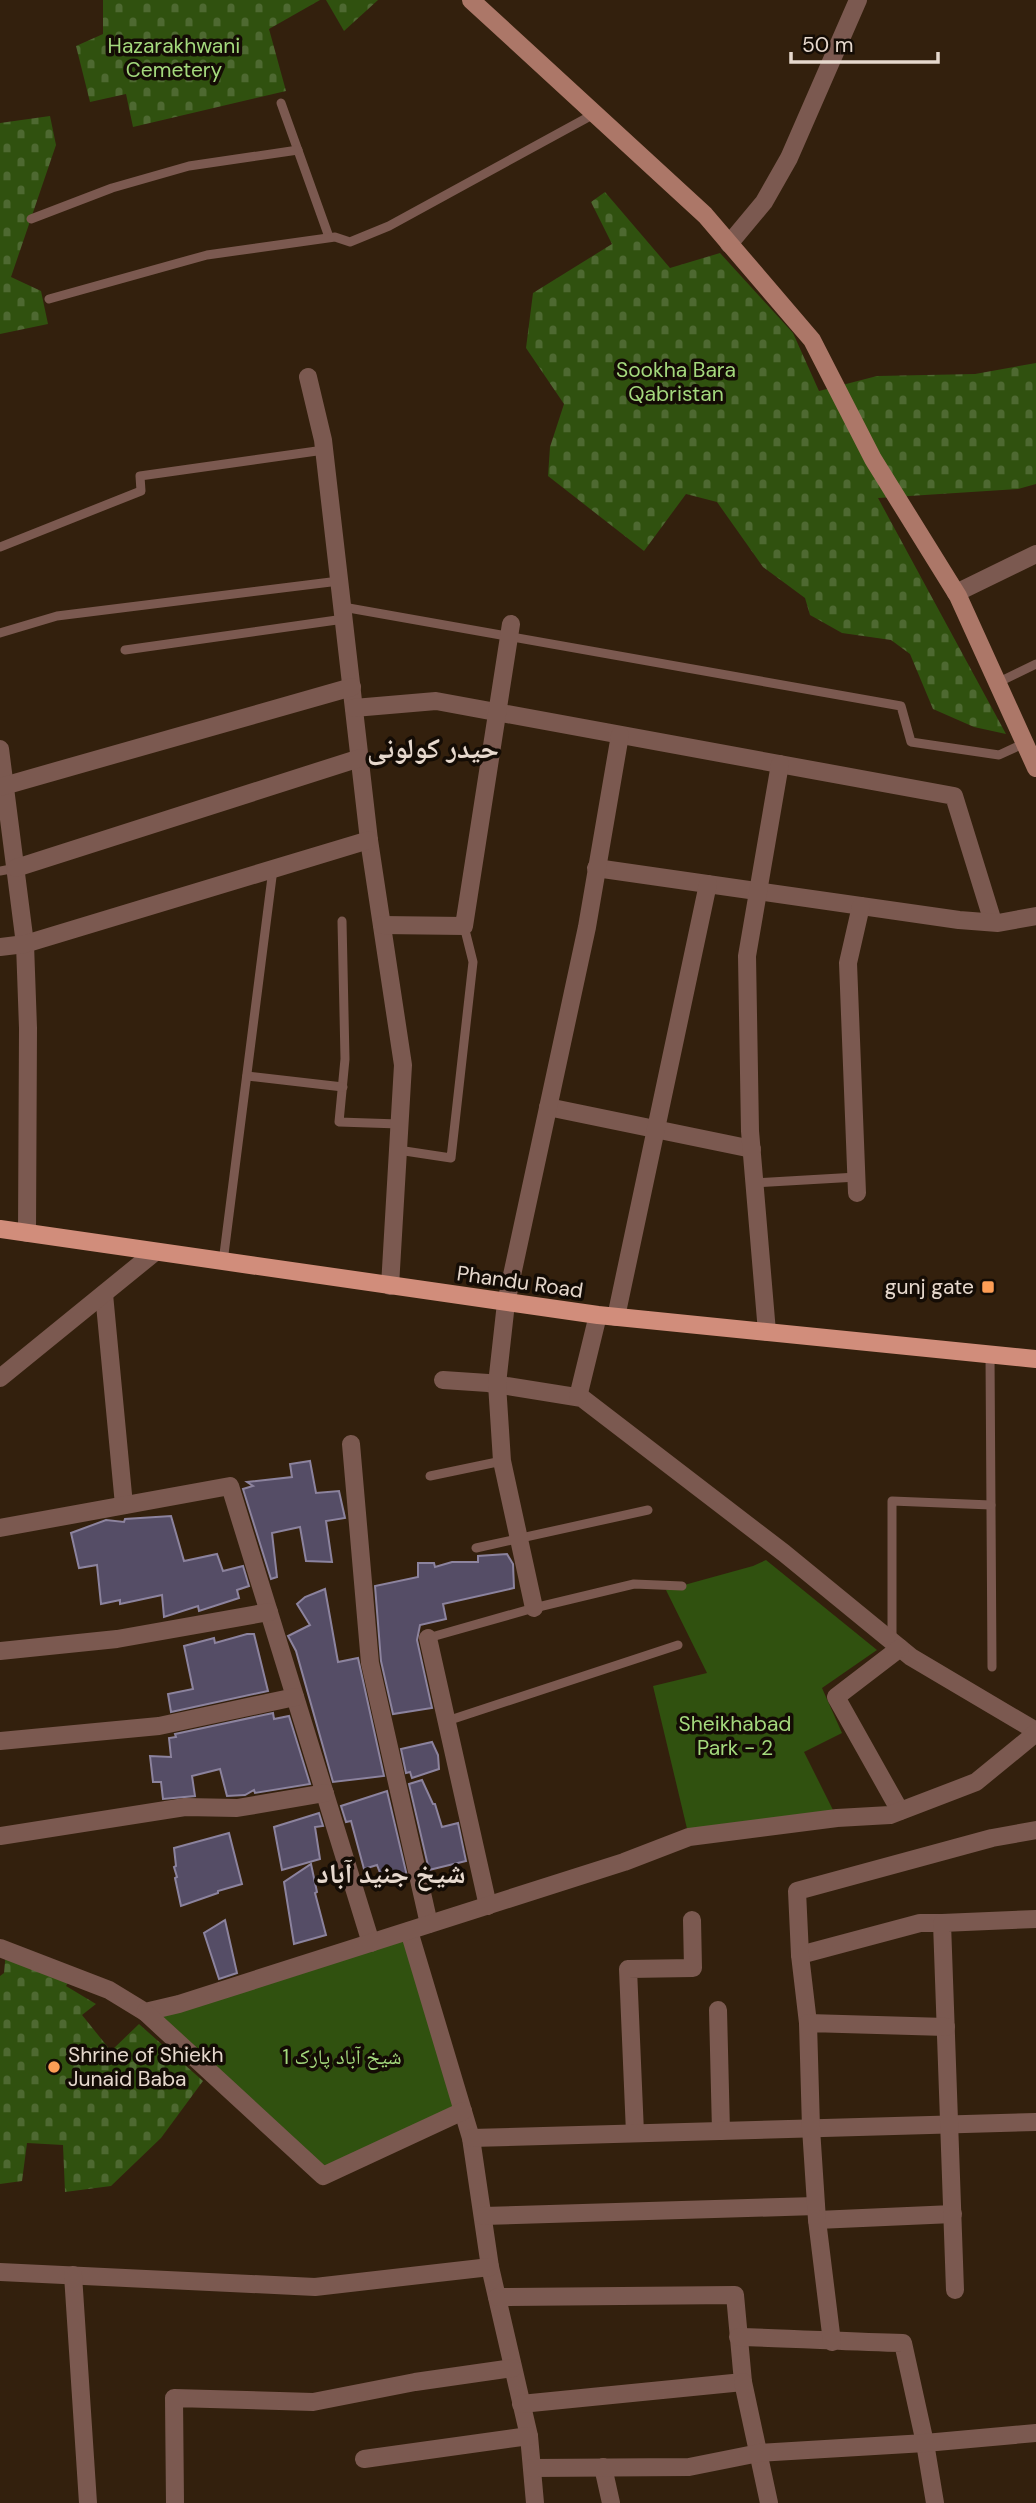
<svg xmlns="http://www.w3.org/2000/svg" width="1036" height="2503" viewBox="0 0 1036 2503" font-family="'DM Sans','Noto Naskh Arabic',sans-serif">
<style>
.cemetery{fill:url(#cemetery-stones)}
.park{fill:#30510f}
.building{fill:#554d66;stroke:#8c839e;stroke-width:2}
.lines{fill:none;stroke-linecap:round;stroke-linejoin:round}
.service{stroke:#7b5950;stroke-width:9}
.minor{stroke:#7b5950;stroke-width:18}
.tertiary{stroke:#7b5950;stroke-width:18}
.secondary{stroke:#ac7768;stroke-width:18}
.primary{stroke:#d18d7b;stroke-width:18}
.poi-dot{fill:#fd9d55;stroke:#140c05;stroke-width:2.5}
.labels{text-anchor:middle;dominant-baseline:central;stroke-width:7;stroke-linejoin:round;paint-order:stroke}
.park-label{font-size:21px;fill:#a4d97d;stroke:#140c05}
.street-label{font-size:21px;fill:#e6d8cd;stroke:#140c05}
.poi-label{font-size:21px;fill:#e6d8cd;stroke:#140c05;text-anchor:end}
.district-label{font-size:28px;font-weight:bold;fill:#e6d8cd;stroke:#140c05}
</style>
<defs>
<pattern id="cemetery-stones" width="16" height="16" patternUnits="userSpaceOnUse" patternTransform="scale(1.75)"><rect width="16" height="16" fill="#30510f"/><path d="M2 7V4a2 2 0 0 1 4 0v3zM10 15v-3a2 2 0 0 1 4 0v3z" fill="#4e6931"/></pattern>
</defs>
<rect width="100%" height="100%" fill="#33200d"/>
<g class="cemetery">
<path d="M103,0H320L269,29L286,91L133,127L126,94L90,102L76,46L103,34Z"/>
<path d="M326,0H378L344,31Z"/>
<path d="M50,116L56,145L11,277L41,291L48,324L0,334V123Z"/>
<path d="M605,192L670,268L720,253L793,333L819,391L877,376L975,374L1036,363V484L1018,489L878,498L1006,734L974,727L933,709L910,654L891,640L842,633L810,615L805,598L763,567L717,502L686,494L644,551L548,476L550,447L564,404L526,348L533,293L612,244L591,202Z"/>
<path d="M6,1951L72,1976L66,1986L96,2004L82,2015L111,2051L139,2024L203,2081L161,2138L111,2186L65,2192L63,2145L27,2143L22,2181L0,2184V1976L4,1973Z"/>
</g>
<g class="park">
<path d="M766,1560L877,1650L822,1688L842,1733L804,1752L837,1818L689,1837L653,1686L707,1673L666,1590L753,1566Z"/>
<path d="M409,1931L463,2111L323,2176L145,2012Z"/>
</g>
<g class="building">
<path d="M310,1461L316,1493L339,1491L345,1518L326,1521L332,1562L306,1561L300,1527L272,1533L277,1577L271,1579L243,1489L253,1486L247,1482L292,1477L290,1464Z"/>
<path d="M171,1516L184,1561L217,1554L223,1571L243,1566L249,1586L237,1590L239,1598L199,1611L198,1606L164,1617L162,1595L120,1604V1600L101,1604L97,1565L79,1568L71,1533L106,1520L124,1522L125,1519Z"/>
<path d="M507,1554L513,1564L514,1588L443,1604L446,1619L420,1625L417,1640L432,1708L393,1714L381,1661L375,1586L418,1577V1563H434L435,1567L452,1562H478V1556Z"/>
<path d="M325,1589L338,1662L358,1658L384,1776L333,1782L296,1651L288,1636L310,1625L297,1604L305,1597Z"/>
<path d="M247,1634H254L268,1691L171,1712L168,1694L193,1689L184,1646L214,1638L215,1643Z"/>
<path d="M273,1713L274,1719L289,1716L310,1784L255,1793L254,1790L245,1795L227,1796L220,1769L192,1776L195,1796L163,1799L161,1782H153L150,1756L171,1757L169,1738L176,1737L175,1734Z"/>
<path d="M432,1742L438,1755L439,1769L412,1778L410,1772L406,1773L401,1749Z"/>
<path d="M422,1780L433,1804H435L442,1827L458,1823L466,1861L429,1870L409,1784Z"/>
<path d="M387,1791L407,1876L384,1883L377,1865L364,1869L351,1821L346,1822L341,1806Z"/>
<path d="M319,1813L323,1826L315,1827L320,1859L282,1870L274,1827Z"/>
<path d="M229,1833L242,1884L218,1891V1893L181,1906L175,1878L177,1877L174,1867L176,1866L174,1848Z"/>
<path d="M311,1864L317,1892L315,1893L326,1935L294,1944L284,1882Z"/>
<path d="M225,1920L237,1973L219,1979L204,1933Z"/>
</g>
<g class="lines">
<g class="service">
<path d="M281,103L329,237"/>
<path d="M31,219L112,188L189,166L298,150"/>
<path d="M49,299L207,255L335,237L350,242L389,226L594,114"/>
<path d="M0,547L141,491L140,476L324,450"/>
<path d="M343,607L901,706L911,742L999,755L1025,743"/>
<path d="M0,633L57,616L339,581"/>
<path d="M125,650L344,619"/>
<path d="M997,683L1036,664"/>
<path d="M0,871L16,868"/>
<path d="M342,921L345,1059L339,1122L399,1124"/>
<path d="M247,1076L343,1087"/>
<path d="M398,1150L451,1158L473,962L464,926"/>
<path d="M755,1183L857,1177"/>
<path d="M223,1262L273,869"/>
<path d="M990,1354L992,1667"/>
<path d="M430,1476L502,1461"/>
<path d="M476,1548L648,1510"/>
<path d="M428,1638L534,1608L634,1584L682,1586"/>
<path d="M892,1640V1501L991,1505"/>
<path d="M447,1721L678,1645"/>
</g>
<g class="minor">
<path d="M729,244L764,202L789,158L858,0"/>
<path d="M308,377L323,440L369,840L403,1065L390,1286"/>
<path d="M956,593L1036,554"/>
<path d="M354,708L436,701L954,796L993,922"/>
<path d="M0,749L25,944L28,1028L27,1233"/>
<path d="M0,787L352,687"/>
<path d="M16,868L360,758"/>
<path d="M596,868L959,920L998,923L1036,916"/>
<path d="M382,925L464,926L511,624"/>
<path d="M0,947L25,944L369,840"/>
<path d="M548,1107L752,1149"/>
<path d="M857,1193L848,963L861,906"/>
<path d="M104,1294L124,1505"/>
<path d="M616,1317L708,884"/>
<path d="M767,1332L750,1131L747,956L780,764"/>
<path d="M443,1380L488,1383L582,1398L784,1553L911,1657L1036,1731"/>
<path d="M578,1397L598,1315"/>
<path d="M351,1444L370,1663L429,1924"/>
<path d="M0,1528L230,1486L371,1943"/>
<path d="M534,1608L502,1461L497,1384L506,1303L587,927L620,735"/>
<path d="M428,1638L488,1906"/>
<path d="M900,1648L836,1697L900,1811"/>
<path d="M0,1651L117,1639L269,1612"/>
<path d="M0,1741L159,1726L295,1697"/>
<path d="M0,1836L185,1807L237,1808L325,1793"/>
<path d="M409,1931L471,2138L490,2267L529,2436L535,2503"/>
<path d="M0,1948L109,1990L145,2012L179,2004L624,1862L689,1837L837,1818L890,1815L976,1782L1036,1733"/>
<path d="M800,1955L920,1923H942"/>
<path d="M718,2010L721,2131"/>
<path d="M145,2012L323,2176L463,2111"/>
<path d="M808,2023L800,1955L797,1891L992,1838L1036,1830"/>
<path d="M635,2133L628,1969L693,1968L692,1920"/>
<path d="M471,2138L1036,2122"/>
<path d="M483,2216L816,2206"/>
<path d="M817,2220L953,2214"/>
<path d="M0,2272L315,2287L490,2267"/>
<path d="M73,2275L88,2503"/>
<path d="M955,2290L942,1923L1036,1919"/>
<path d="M497,2297L735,2295L743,2382L521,2404"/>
<path d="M738,2337C793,2338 848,2342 903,2343L925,2443L935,2503"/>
<path d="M832,2342L817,2220L811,2128L808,2023L946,2027"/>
<path d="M743,2382L769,2503"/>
<path d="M364,2459L529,2436"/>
<path d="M603,2467L611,2503"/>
<path d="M532,2468L689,2467L759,2453L925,2443L1036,2433"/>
<path d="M175,2503L174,2398L313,2402L415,2382L513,2368"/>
</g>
<path class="tertiary" d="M0,1378L155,1252"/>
<path class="secondary" d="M471,0L705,215L812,340L873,459L958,596L1036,768"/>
<path class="primary" d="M0,1229L598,1315L1036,1359"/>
</g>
<g class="poi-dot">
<rect x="981" y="1280" width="14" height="14" rx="3.5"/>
<circle cx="54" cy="2067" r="7"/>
</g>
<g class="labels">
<g class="park-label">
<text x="174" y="46">Hazarakhwani<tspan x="174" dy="24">Cemetery</tspan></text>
<text x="676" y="370">Sookha Bara<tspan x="676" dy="24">Qabristan</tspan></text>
<text x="735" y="1724">Sheikhabad<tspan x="735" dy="24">Park - 2</tspan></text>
<text x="342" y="2057">شیخ آباد پارک 1</text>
</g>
<g class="street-label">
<text transform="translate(520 1282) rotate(8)">Phandu Road</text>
</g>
<g class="poi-label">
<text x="974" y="1287">gunj gate</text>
<text x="68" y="2055" text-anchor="start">Shrine of Shiekh<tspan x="68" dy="24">Junaid Baba</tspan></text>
</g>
<g class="district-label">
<text x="433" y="748">حیدر کولونی</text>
<text x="391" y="1873">شیخ جنید آباد</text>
</g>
</g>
<path d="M791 52v10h147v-10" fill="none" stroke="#e6d8cd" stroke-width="3.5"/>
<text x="802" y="52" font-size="21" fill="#e6d8cd" stroke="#140c05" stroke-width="5" paint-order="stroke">50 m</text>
</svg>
